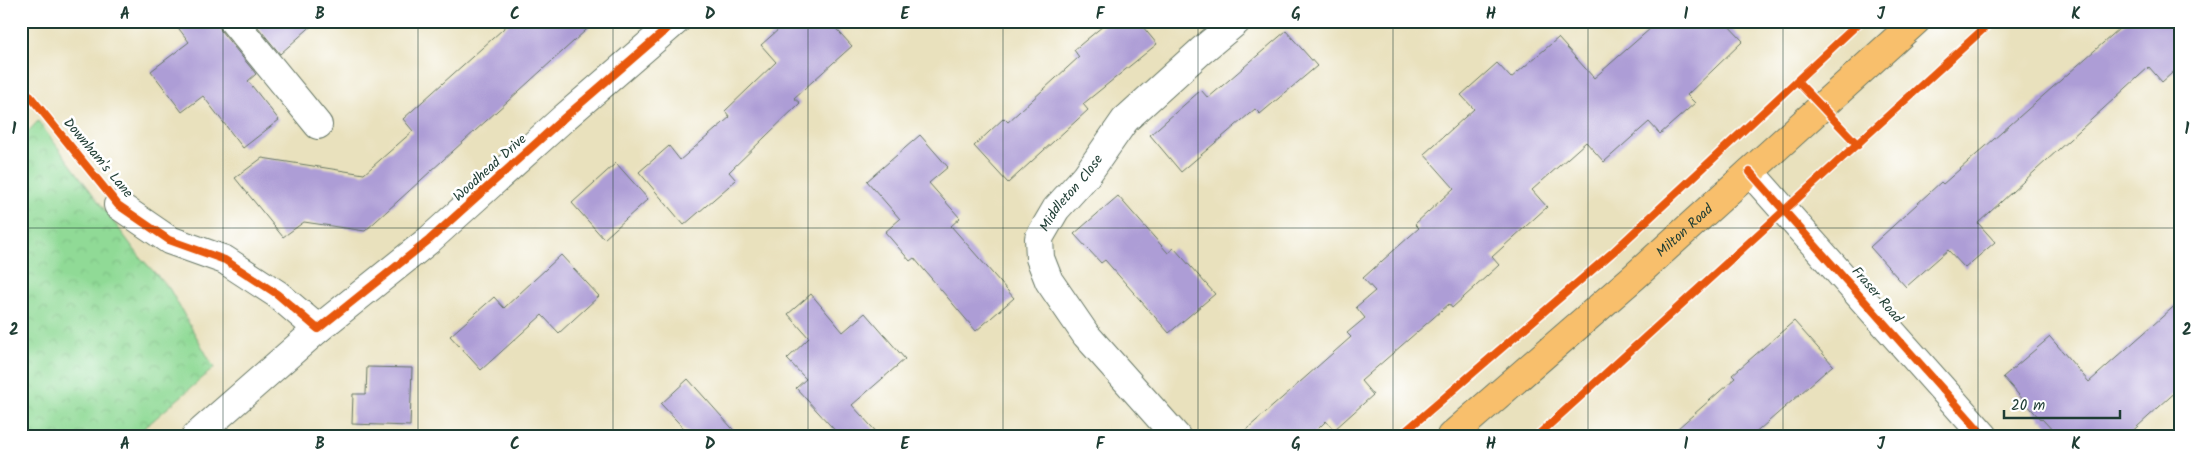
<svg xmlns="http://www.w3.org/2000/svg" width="2201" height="457" viewBox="0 0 2201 457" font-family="Kalam,sans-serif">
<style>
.park{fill:url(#park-crowns);stroke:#588c65}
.building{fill:#ad9dd6}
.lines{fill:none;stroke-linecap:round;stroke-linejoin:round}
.minor-casing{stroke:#667664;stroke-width:30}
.primary-casing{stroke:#667664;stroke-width:30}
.minor{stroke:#fff;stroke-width:28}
.primary{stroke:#f8bf6c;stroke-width:28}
.cycleway-casing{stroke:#fff;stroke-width:11}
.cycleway{stroke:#e8590c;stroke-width:8}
.grid{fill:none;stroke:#1f3d34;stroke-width:1;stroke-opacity:0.55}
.labels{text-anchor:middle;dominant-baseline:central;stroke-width:5;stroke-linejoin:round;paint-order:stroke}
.street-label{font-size:14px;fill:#1f3d34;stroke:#fff}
.neatline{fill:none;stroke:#1f3d34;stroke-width:2}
.grid-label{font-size:16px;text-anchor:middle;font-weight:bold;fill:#1f3d34}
</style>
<defs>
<pattern id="park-crowns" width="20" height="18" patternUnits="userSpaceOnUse" patternTransform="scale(1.25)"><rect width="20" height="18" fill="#90da96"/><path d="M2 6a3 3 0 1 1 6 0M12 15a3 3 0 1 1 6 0" fill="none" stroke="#7cbc82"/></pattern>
</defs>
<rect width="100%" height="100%" fill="#fff"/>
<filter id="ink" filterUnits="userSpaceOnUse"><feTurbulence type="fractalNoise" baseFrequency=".02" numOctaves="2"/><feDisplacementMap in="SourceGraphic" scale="10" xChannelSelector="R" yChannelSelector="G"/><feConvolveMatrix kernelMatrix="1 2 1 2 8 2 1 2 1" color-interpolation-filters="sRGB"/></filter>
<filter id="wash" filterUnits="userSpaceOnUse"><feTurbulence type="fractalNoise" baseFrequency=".0096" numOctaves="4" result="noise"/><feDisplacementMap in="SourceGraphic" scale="20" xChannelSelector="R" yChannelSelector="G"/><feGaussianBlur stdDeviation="1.12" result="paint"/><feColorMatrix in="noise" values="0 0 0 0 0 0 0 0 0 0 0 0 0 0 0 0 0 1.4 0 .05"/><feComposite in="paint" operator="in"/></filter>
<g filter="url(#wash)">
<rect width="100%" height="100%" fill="#e9e1bd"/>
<path class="park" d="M38,121L140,257L169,288L214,368L135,436H21V139Z"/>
<g id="blocks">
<g class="building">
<path d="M173,21H218L221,31L256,74L248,81L279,120L243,148L203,96L182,112L151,71L189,42Z"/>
<path d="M253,21H317L280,54Z"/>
<path d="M512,21H596L365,231L304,222L283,237L235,178L262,158L364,174L413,131L403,119Z"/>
<path d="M788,21H829L852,46L794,98L800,103L729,172L736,180L684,225L639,172L669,146L680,160L730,117L725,111L776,62L761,45Z"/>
<path d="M1109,21H1138L1157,44L1083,104L1088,110L1008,183L974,146L1004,118L1008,122L1079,57L1074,50Z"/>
<path d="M1659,21H1724L1743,41L1687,95L1695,103L1660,134L1649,122L1604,162L1586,142L1532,190L1547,207L1492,257L1499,265L1452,308L1449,304L1361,381L1373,395L1334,430L1326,421L1311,436H1239L1351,337L1347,333L1365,318L1356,307L1375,291L1363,278L1419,228L1415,224L1454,188L1424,154L1474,109L1461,95L1497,63L1511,78L1558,38L1594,78Z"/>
<path d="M2128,21H2180V66L2162,82L2149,67L1978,223L1995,242L1965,268L1948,250L1906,287L1870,247L1941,182L1943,184Z"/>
<path d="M1286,31L1317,66L1260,114L1255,109L1181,172L1150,135L1201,90L1208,98Z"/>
<path d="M920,135L948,167L929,183L960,218L951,226L1014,298L976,331L914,258L910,261L885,232L900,219L867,181Z"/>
<path d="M616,163L648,199L604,239L572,203Z"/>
<path d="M1118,196L1168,253L1174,248L1215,294L1169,333L1105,260L1101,263L1074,234Z"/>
<path d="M561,255L599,296L559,333L542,315L481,370L450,336L494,297L504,308Z"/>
<path d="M811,294L843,332L865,313L905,359L852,405L880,436H840L796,388L806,379L787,359L809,338L788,314Z"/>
<path d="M2180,301V388L2127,436H2058L2042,419L2041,420L2003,377L2050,337L2089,382Z"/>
<path d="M1794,321L1833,365L1752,436H1669L1735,378L1732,375Z"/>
<path d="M367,367L412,368L410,426L352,424L353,394H366Z"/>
<path d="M688,379L739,436H691L661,404Z"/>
</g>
</g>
</g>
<g filter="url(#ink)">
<use href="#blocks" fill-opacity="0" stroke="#667664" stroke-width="1"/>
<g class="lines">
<g class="minor-casing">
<g id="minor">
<path d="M233,21L318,125"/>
<path d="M1750,172L1984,436"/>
<path d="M118,205L169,240L225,260L277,294L318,329"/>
<path d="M196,436L318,329L429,240L565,117L676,21"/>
<path id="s1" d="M1176,436L1086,335L1049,281L1040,258L1039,238L1056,209L1086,176L1125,120L1201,51L1237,21"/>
</g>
</g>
<g class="primary-casing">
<g id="primary">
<path id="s2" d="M1451,436L1634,277L1916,21"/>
</g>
</g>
<use href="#minor" class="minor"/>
<use href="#primary" class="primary"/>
<g class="cycleway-casing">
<g id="cycleway">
<path d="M1797,81L1858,145"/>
<path d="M21,85L118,205L169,240L225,260L277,294L318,329L429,240L565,117L676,21"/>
<path d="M1750,172L1984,436"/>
<path d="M1400,436L1613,252L1861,21"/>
<path d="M1537,436L1992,21"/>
</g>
</g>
<use href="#cycleway" class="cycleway"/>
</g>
</g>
<path class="grid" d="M223,21V436M418,21V436M613,21V436M808,21V436M1003,21V436M1198,21V436M1393,21V436M1588,21V436M1783,21V436M1978,21V436M21,228H2180"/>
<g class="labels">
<g class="street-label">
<text transform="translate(98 158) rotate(50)">Downham's Lane</text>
<text transform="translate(490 168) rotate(-42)">Woodhead Drive</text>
<text stroke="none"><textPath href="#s1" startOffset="301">Middleton Close</textPath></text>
<text stroke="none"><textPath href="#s2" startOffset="311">Milton Road</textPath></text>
<text transform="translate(1877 295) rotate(49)">Fraser Road</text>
</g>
</g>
<rect width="2201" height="457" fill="none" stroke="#fff" stroke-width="55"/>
<path d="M2004 410v8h116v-8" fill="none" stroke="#1f3d34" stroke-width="2.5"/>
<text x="2011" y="410" font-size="15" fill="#1f3d34" stroke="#ffffff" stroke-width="4" paint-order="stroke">20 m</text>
<rect x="28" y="28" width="2146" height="402" class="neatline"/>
<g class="grid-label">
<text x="125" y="19">A</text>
<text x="320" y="19">B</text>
<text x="515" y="19">C</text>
<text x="710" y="19">D</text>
<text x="905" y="19">E</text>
<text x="1100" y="19">F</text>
<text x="1296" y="19">G</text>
<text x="1491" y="19">H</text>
<text x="1686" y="19">I</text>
<text x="1881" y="19">J</text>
<text x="2076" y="19">K</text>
<text x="14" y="134">1</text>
<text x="2187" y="134">1</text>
<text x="14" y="335">2</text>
<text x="2187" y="335">2</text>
<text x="125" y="449">A</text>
<text x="320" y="449">B</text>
<text x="515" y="449">C</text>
<text x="710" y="449">D</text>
<text x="905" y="449">E</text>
<text x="1100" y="449">F</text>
<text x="1296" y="449">G</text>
<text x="1491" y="449">H</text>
<text x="1686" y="449">I</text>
<text x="1881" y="449">J</text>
<text x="2076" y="449">K</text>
</g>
</svg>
